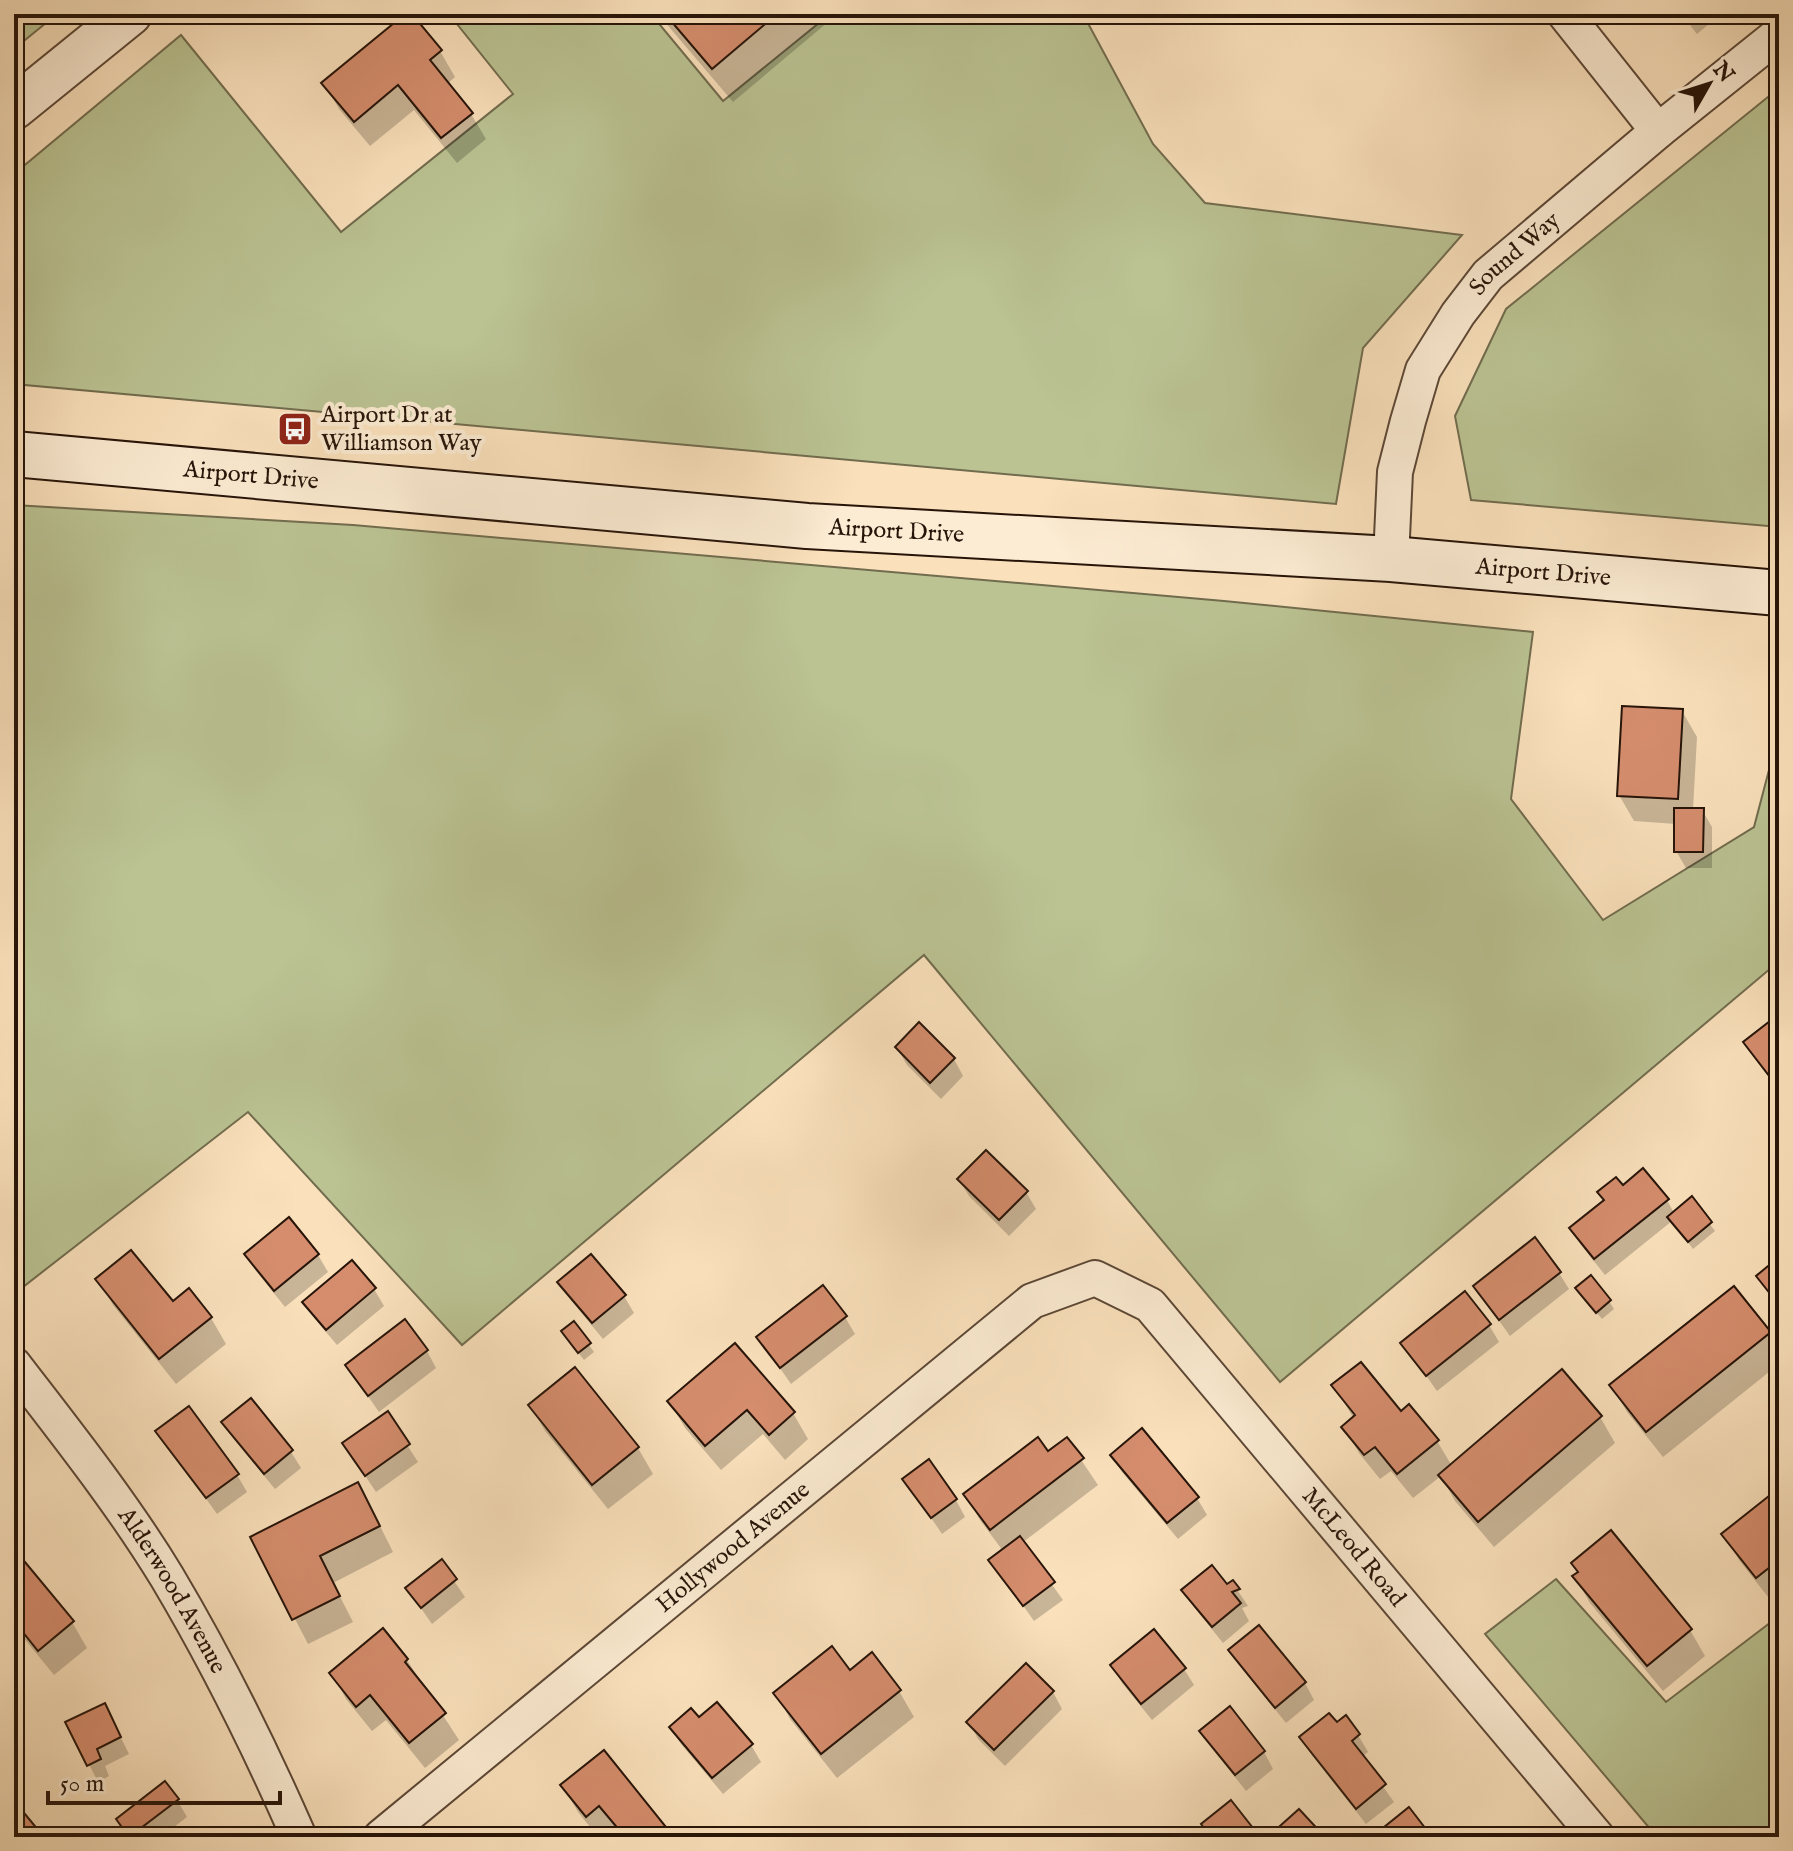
<svg xmlns="http://www.w3.org/2000/svg" width="1793" height="1851" viewBox="0 0 1793 1851" font-family="'IM FELL English',serif">
<style>
.green{fill:#bbc393;stroke:#716c4e;stroke-width:2}
.shadow{fill:#0003}
.building{fill:#d58d6d;stroke:#271409;stroke-width:2}
.lines{fill:none;stroke-linecap:round;stroke-linejoin:round}
.minor-casing{stroke:#5c4736;stroke-width:38}
.tertiary-casing{stroke:#5c4736;stroke-width:46}
.secondary-casing{stroke:#271409;stroke-width:48}
.minor{stroke:#fcecd3;stroke-width:34}
.tertiary{stroke:#fcecd3;stroke-width:42}
.secondary{stroke:#fcecd3;stroke-width:44}
.labels{text-anchor:middle;dominant-baseline:central;stroke-width:8;stroke-linejoin:round;paint-order:stroke}
.street-label{font-size:24px;fill:#271409;stroke:#fcecd3}
.poi-label{font-size:24px;fill:#271409;stroke:#fcecd3;text-anchor:start}
</style>
<rect width="100%" height="100%" fill="#fae1bc"/>
<filter id="stains"><feTurbulence type="fractalNoise" baseFrequency=".0025" numOctaves="4"/><feColorMatrix values="0 0 0 0 .2 0 0 0 0 .09 0 0 0 0 .02 0 0 0 .5 -.17"/></filter>
<radialGradient id="worn" r=".72"><stop offset=".6" stop-color="#630" stop-opacity="0"/><stop offset="1" stop-color="#630" stop-opacity=".3"/></radialGradient>
<g class="green">
<path d="M14,14H57L14,49Z"/>
<path d="M449,14H651L723,101L830,14H1083L1153,144L1205,203L1462,235L1363,348L1336,504L14,384V174L181,35L341,232L513,94Z"/>
<path d="M1779,88V527L1471,500L1455,416L1506,309Z"/>
<path d="M14,505L353,525L1224,601L1533,632L1511,799L1603,920L1754,827L1779,732V976L1771,968L1280,1382L924,955L462,1345L248,1112L23,1287L14,1276Z"/>
<path d="M1556,1579L1666,1702L1779,1616V1837H1657L1485,1634Z"/>
</g>
<g class="shadow">
<path d="M408,14L440,51L455,77L447,84L471,114L486,139L457,163L414,110L370,146L339,109L324,83Z"/>
<path d="M658,14H833L834,17L733,102Z"/>
<path d="M1681,14H1721L1697,34Z"/>
<path d="M1682,711L1697,737L1693,810H1702L1712,827V868H1686L1676,851V824L1634,821L1619,795Z"/>
<path d="M1779,1017V1089L1746,1042Z"/>
<path d="M897,1048L954,1059L963,1076L941,1099L907,1065Z"/>
<path d="M959,1180L1026,1192L1036,1209L1009,1236L969,1196Z"/>
<path d="M1622,1188L1667,1200L1674,1213L1691,1199L1715,1231L1693,1249L1672,1221L1605,1275L1581,1245L1571,1228Z"/>
<path d="M247,1255H318L328,1272L285,1307L256,1271Z"/>
<path d="M1779,1260V1309L1758,1276Z"/>
<path d="M1559,1273L1569,1289L1510,1336L1475,1287Z"/>
<path d="M98,1279L172,1304L189,1291L211,1318L226,1344L176,1384L113,1305Z"/>
<path d="M560,1282L624,1296L634,1313L603,1339L570,1299Z"/>
<path d="M1734,1288L1770,1334L1779,1350V1364L1663,1457L1627,1412L1612,1386Z"/>
<path d="M374,1289L384,1306L337,1345L315,1319L305,1302Z"/>
<path d="M1582,1296L1609,1301L1614,1309L1602,1319Z"/>
<path d="M845,1317L855,1334L791,1384L759,1338Z"/>
<path d="M574,1324L594,1352L584,1360L568,1339Z"/>
<path d="M1489,1325L1499,1342L1437,1391L1403,1343Z"/>
<path d="M735,1346L793,1413L808,1439L785,1460L763,1434L721,1470L685,1428L670,1402Z"/>
<path d="M427,1351L436,1368L379,1412L347,1366Z"/>
<path d="M575,1369L638,1448L653,1474L608,1509L545,1431L530,1405Z"/>
<path d="M1334,1386L1400,1414L1437,1441L1452,1466L1600,1417L1615,1443L1494,1547L1455,1501L1441,1476L1413,1498L1391,1471L1380,1479L1359,1453L1344,1427L1354,1419Z"/>
<path d="M251,1401L291,1452L301,1468L275,1489L234,1439L224,1422Z"/>
<path d="M387,1414L418,1462L376,1492L344,1444Z"/>
<path d="M158,1431L237,1475L247,1492L217,1514Z"/>
<path d="M1067,1439L1098,1485L1022,1543L1063,1600L1034,1621L991,1560L1003,1551L980,1520L965,1494L1048,1454Z"/>
<path d="M1112,1456L1197,1498L1207,1515L1178,1539L1122,1472Z"/>
<path d="M905,1479L956,1500L965,1517L942,1534Z"/>
<path d="M1779,1490V1597L1772,1602L1739,1560L1724,1534Z"/>
<path d="M372,1510L393,1552L333,1583L353,1622L308,1644L253,1538Z"/>
<path d="M15,1553L72,1622L87,1648L54,1675L18,1631L14,1635Z"/>
<path d="M441,1562L465,1597L432,1624L407,1588Z"/>
<path d="M1575,1577L1690,1630L1705,1656L1663,1691L1590,1603Z"/>
<path d="M1232,1582L1248,1606L1242,1608L1249,1621L1223,1643L1194,1607L1184,1590L1227,1587Z"/>
<path d="M1259,1628L1305,1683L1314,1700L1286,1723L1241,1667L1231,1650Z"/>
<path d="M383,1631L407,1660L459,1740L425,1768L386,1720L372,1731L346,1699L332,1673Z"/>
<path d="M871,1655L899,1691L914,1717L837,1778L790,1719L776,1693L850,1673Z"/>
<path d="M1112,1666L1184,1669L1194,1685L1152,1720L1122,1683Z"/>
<path d="M1053,1692L1062,1709L1005,1766L978,1739L969,1722Z"/>
<path d="M699,1720L751,1745L761,1762L723,1794L681,1744L671,1728Z"/>
<path d="M113,1722L129,1754L105,1766L109,1776L98,1782L68,1723Z"/>
<path d="M1337,1725L1358,1735L1368,1752L1362,1757L1394,1802L1366,1824L1311,1754L1301,1738Z"/>
<path d="M1202,1731L1264,1752L1273,1769L1246,1791L1212,1748Z"/>
<path d="M563,1786L671,1837H620L615,1830L607,1837H598L578,1812Z"/>
<path d="M177,1800L187,1817L161,1837H128L118,1820Z"/>
</g>
<g class="building">
<path d="M405,14H412L442,50L430,60L473,113L441,138L398,85L354,122L321,83Z"/>
<path d="M665,14H777L712,69Z"/>
<path d="M1622,706L1683,709L1678,799L1617,796Z"/>
<path d="M1674,808H1704L1703,852H1674Z"/>
<path d="M1779,1014V1070L1770,1077L1743,1042Z"/>
<path d="M919,1022L955,1058L930,1083L895,1047Z"/>
<path d="M986,1150L1028,1191L999,1220L957,1179Z"/>
<path d="M1643,1168L1669,1199L1594,1259L1569,1228L1604,1200L1597,1192L1616,1177L1623,1185Z"/>
<path d="M1692,1196L1712,1222L1688,1242L1667,1217Z"/>
<path d="M289,1217L319,1254L274,1291L244,1254Z"/>
<path d="M1535,1237L1561,1272L1499,1320L1473,1286Z"/>
<path d="M131,1250L173,1301L189,1288L212,1317L159,1359L95,1279Z"/>
<path d="M591,1254L626,1295L592,1323L557,1282Z"/>
<path d="M1779,1257V1305L1756,1276Z"/>
<path d="M352,1260L376,1288L326,1330L302,1302Z"/>
<path d="M1591,1275L1611,1300L1596,1313L1575,1288Z"/>
<path d="M823,1285L847,1316L780,1368L756,1337Z"/>
<path d="M1734,1286L1771,1332L1646,1432L1609,1385Z"/>
<path d="M1465,1291L1491,1324L1426,1376L1400,1343Z"/>
<path d="M405,1319L428,1350L368,1396L345,1365Z"/>
<path d="M574,1321L591,1343L578,1353L561,1331Z"/>
<path d="M735,1343L795,1412L769,1435L747,1410L705,1446L667,1401Z"/>
<path d="M1361,1362L1401,1411L1409,1404L1439,1440L1397,1474L1375,1447L1364,1455L1341,1427L1355,1415L1331,1385Z"/>
<path d="M575,1367L639,1447L592,1485L528,1405Z"/>
<path d="M1562,1369L1602,1416L1478,1522L1438,1475Z"/>
<path d="M251,1398L293,1450L264,1474L221,1422Z"/>
<path d="M189,1406L239,1474L206,1498L155,1431Z"/>
<path d="M388,1411L410,1444L365,1476L342,1443Z"/>
<path d="M1142,1428L1199,1497L1167,1523L1110,1455Z"/>
<path d="M1038,1437L1048,1451L1067,1437L1084,1458L990,1530L963,1494Z"/>
<path d="M929,1459L957,1499L931,1518L902,1479Z"/>
<path d="M358,1482L380,1526L320,1556L340,1596L292,1620L250,1537Z"/>
<path d="M1779,1488V1560L1756,1578L1721,1534Z"/>
<path d="M1611,1530L1692,1629L1647,1666L1572,1576L1578,1572L1571,1563Z"/>
<path d="M1020,1536L1055,1582L1023,1606L988,1560Z"/>
<path d="M15,1550L74,1621L38,1651L14,1621Z"/>
<path d="M442,1559L457,1579L421,1608L405,1588Z"/>
<path d="M1212,1565L1227,1584L1233,1580L1240,1589L1232,1592L1241,1603L1212,1627L1181,1590Z"/>
<path d="M1259,1625L1306,1682L1275,1708L1228,1650Z"/>
<path d="M383,1628L408,1659L405,1662L446,1713L409,1743L370,1695L356,1707L329,1673Z"/>
<path d="M1154,1629L1186,1668L1141,1704L1110,1665Z"/>
<path d="M832,1646L850,1670L872,1652L901,1690L821,1754L773,1693Z"/>
<path d="M1026,1663L1054,1691L994,1750L966,1722Z"/>
<path d="M717,1702L753,1744L712,1778L669,1727L691,1708L699,1717Z"/>
<path d="M105,1703L121,1737L97,1749L101,1759L87,1766L65,1722Z"/>
<path d="M1230,1706L1265,1751L1235,1775L1199,1731Z"/>
<path d="M1329,1713L1337,1722L1346,1715L1360,1734L1352,1741L1386,1784L1356,1809L1299,1737Z"/>
<path d="M604,1750L674,1837H625L599,1806L586,1817L560,1785Z"/>
<path d="M165,1781L179,1799L129,1837L116,1819Z"/>
<path d="M1231,1800L1260,1837H1211L1201,1824Z"/>
<path d="M15,1802L44,1837H14Z"/>
<path d="M1409,1807L1432,1837H1382L1378,1832Z"/>
<path d="M1299,1809L1325,1837H1274L1271,1834Z"/>
</g>
<g class="lines">
<g class="minor-casing">
<g id="minor">
<path d="M1565,14L1658,131"/>
<path id="s1" d="M1391,559L1395,472L1408,421L1423,370L1458,314L1488,275L1658,131L1779,34"/>
<path id="s2" d="M14,1365C67,1434 122,1503 167,1577C217,1661 260,1748 299,1837"/>
<path id="s3" d="M381,1837L1032,1301L1095,1278L1150,1305L1597,1837"/>
</g>
</g>
<g class="tertiary-casing">
<path id="tertiary" d="M14,108L130,14"/>
</g>
<g class="secondary-casing">
<g id="secondary">
<path id="s4" d="M14,454L807,526L1391,559L1779,593"/>
</g>
</g>
<use href="#minor" class="minor"/>
<use href="#tertiary" class="tertiary"/>
<use href="#secondary" class="secondary"/>
</g>
<defs>
<g id="bus-square" transform="scale(1.8)"><rect x="-9" y="-9" width="18" height="18" rx="4" fill="#8f2418" stroke="#fcecd3"/><path d="M-5-6H5V4H4V6H2V4H-2V6H-4V4H-5ZM-3.5-4V0h7V-4ZM-3.5 1.2v1.5H-2V1.2ZM2 1.2v1.5H3.5V1.2Z" fill="#fff"/></g>
</defs>
<g fill-rule="evenodd">
<use href="#bus-square" x="295" y="429"/>
</g>
<g class="labels">
<g class="street-label">
<text stroke="none"><textPath href="#s1" startOffset="342">Sound Way</textPath></text>
<text stroke="none"><textPath href="#s4" startOffset="238">Airport Drive</textPath></text>
<text stroke="none"><textPath href="#s4" startOffset="886">Airport Drive</textPath></text>
<text stroke="none"><textPath href="#s4" startOffset="1534">Airport Drive</textPath></text>
<text stroke="none"><textPath href="#s3" startOffset="456">Hollywood Avenue</textPath></text>
<text stroke="none"><textPath href="#s3" startOffset="1288">McLeod Road</textPath></text>
<text stroke="none"><textPath href="#s2" startOffset="276">Alderwood Avenue</textPath></text>
</g>
<g class="poi-label">
<text x="321" y="415">Airport Dr at<tspan x="321" dy="28">Williamson Way</tspan></text>
</g>
</g>
<rect width="1793" height="1851" fill="none" stroke="#fae1bc" stroke-width="48"/>
<rect x="16" y="16" width="1761" height="1819" fill="none" stroke="#271409" stroke-width="4"/>
<rect x="24" y="24" width="1745" height="1803" fill="none" stroke="#271409" stroke-width="2"/>
<g transform="translate(1709 84) rotate(51)" stroke="#fcecd3" stroke-width="6" paint-order="stroke">
<path d="M0-6L14 30L0 20L-14 30Z" fill="#271409"/>
<text y="-12" font-size="22" font-weight="bold" text-anchor="middle" fill="#271409">N</text>
</g>
<path d="M48 1791v12h232v-12" fill="none" stroke="#271409" stroke-width="4"/>
<text x="60" y="1791" font-size="24" fill="#271409" stroke="#fcecd3" stroke-width="6" paint-order="stroke">50 m</text>
<rect width="100%" height="100%" filter="url(#stains)"/>
<rect width="100%" height="100%" fill="url(#worn)"/>
</svg>
